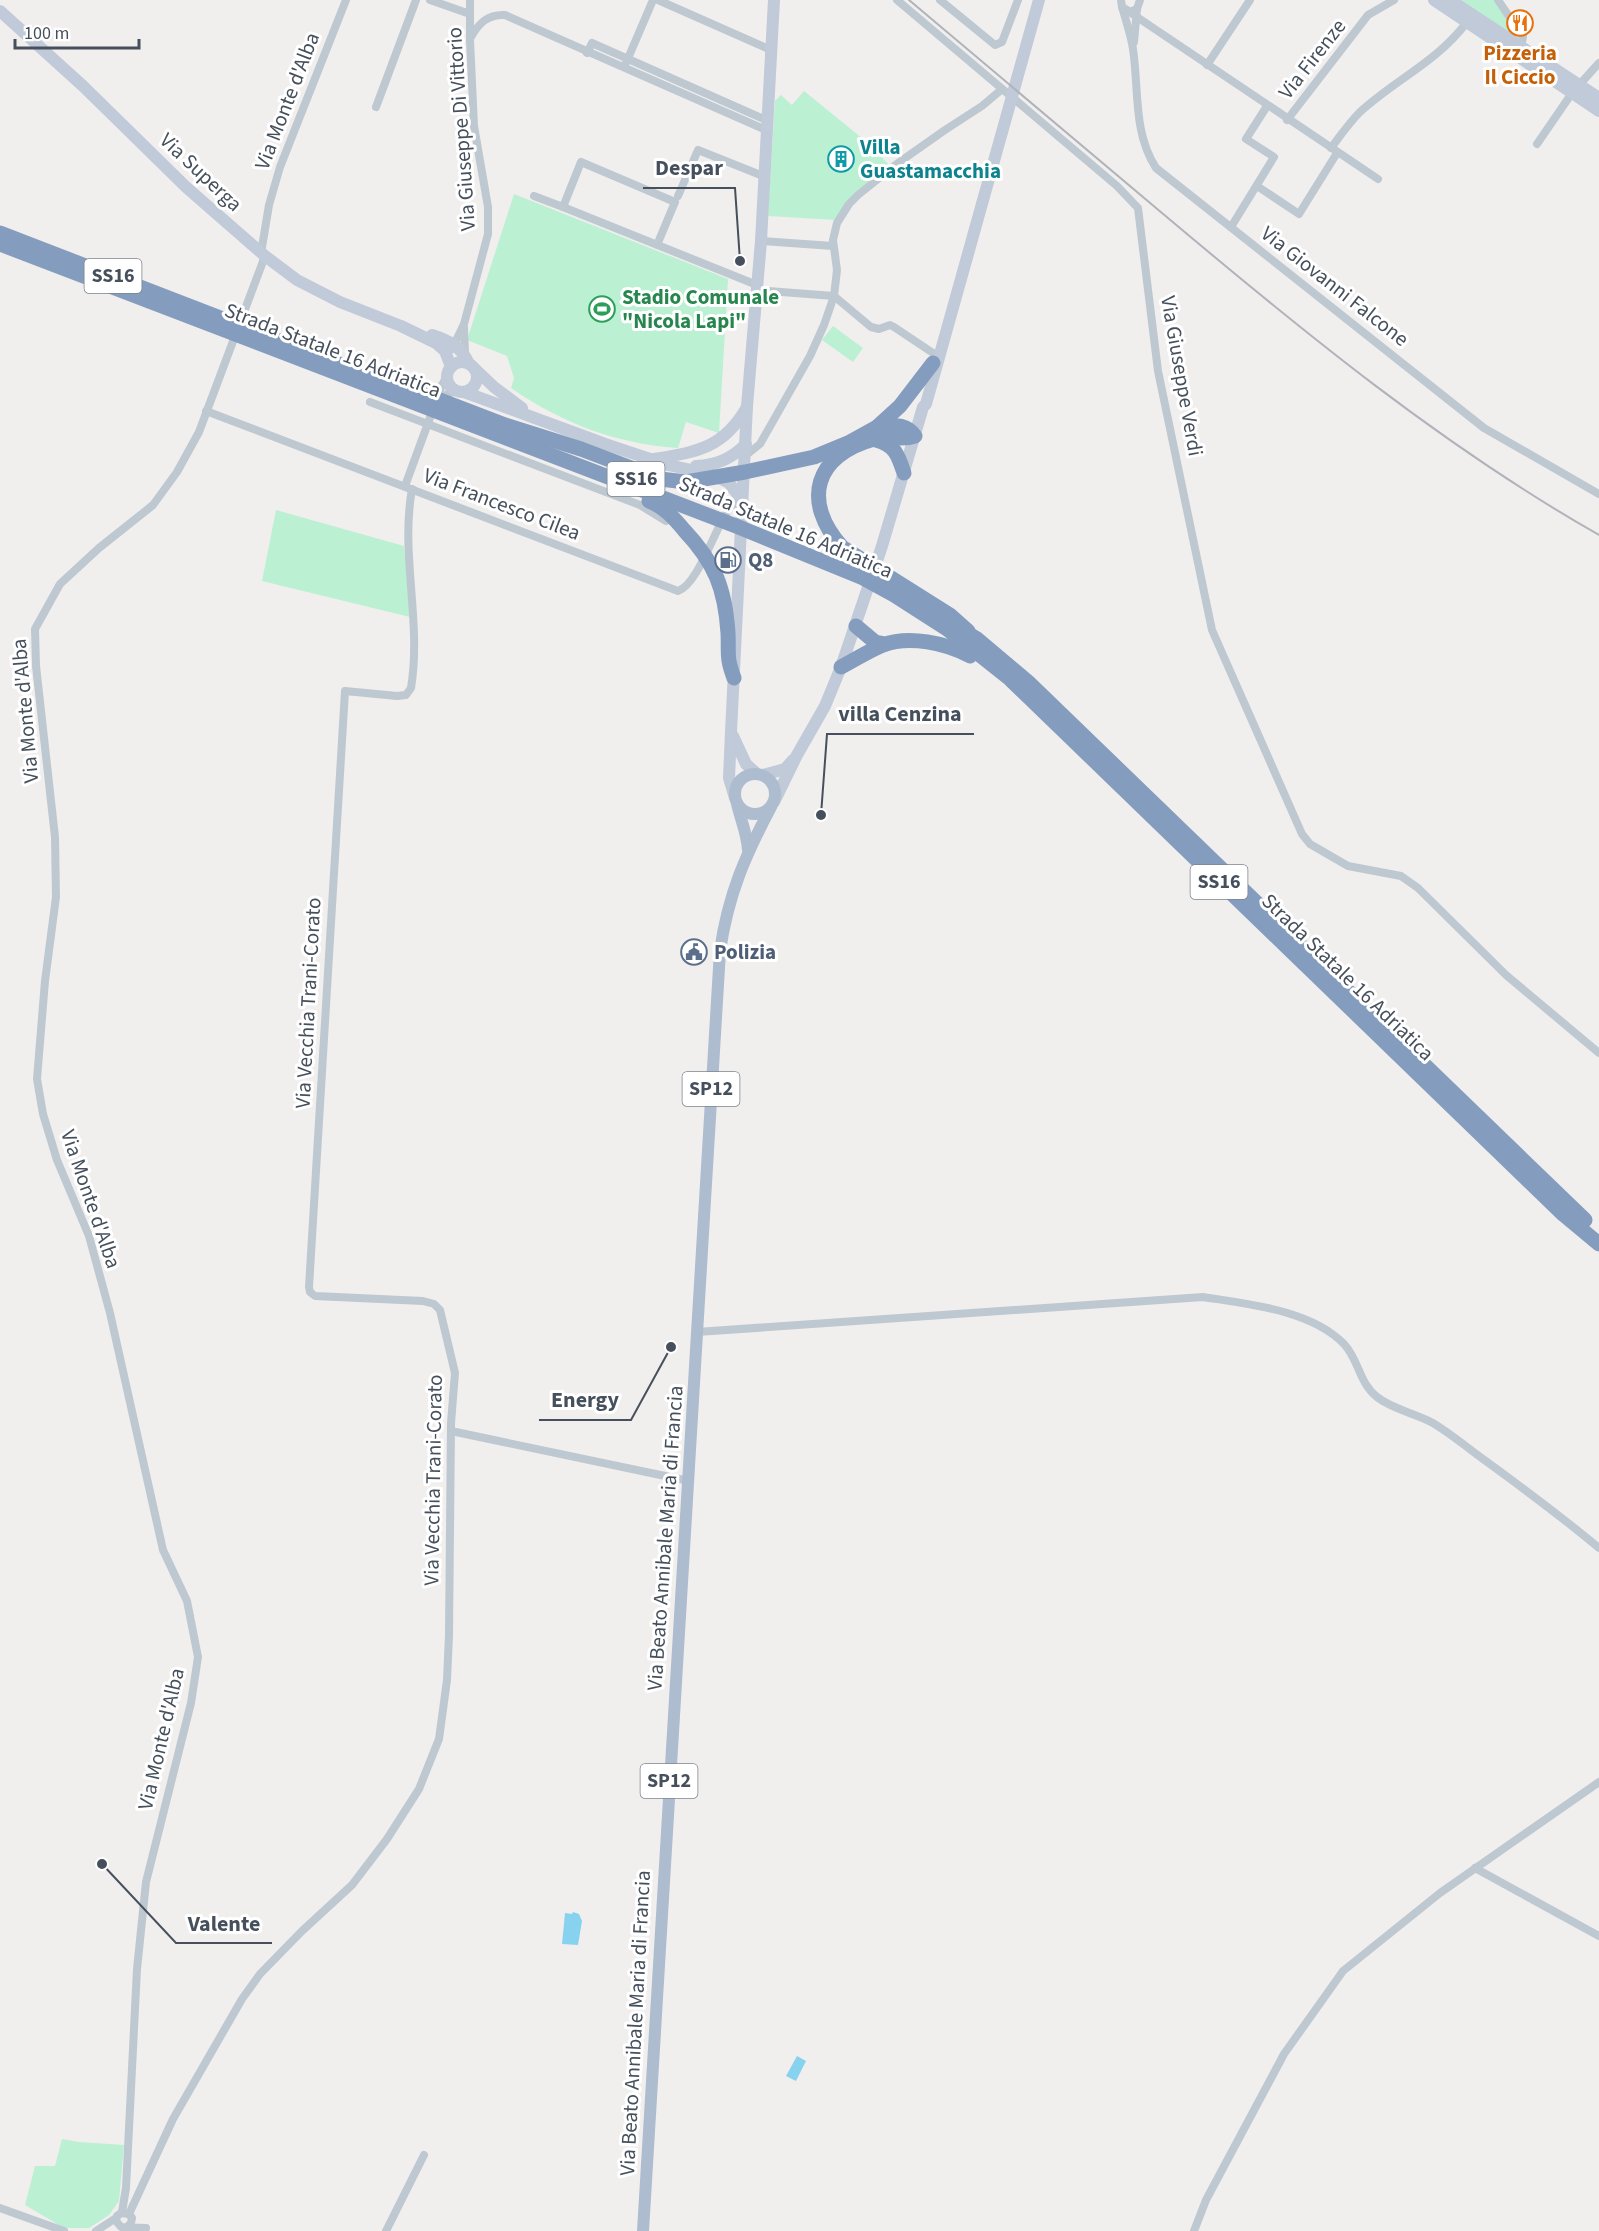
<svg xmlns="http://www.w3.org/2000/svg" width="1599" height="2231" viewBox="0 0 1599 2231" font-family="'Source Sans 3',sans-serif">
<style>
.green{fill:#bbf0d3}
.water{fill:#87d2ee}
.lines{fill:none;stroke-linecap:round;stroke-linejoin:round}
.street{stroke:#bec8d1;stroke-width:8}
.secondary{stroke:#c0cad8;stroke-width:12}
.primary{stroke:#adbcce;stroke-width:12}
.highway{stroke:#849dbe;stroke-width:15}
.rail{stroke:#b0b3b9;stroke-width:2}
.labels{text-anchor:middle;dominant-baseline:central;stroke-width:6;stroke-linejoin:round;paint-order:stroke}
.shield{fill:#fff;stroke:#7e848d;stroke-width:1.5}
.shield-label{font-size:20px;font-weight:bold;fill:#46505c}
.food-label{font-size:21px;font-weight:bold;fill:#c56008;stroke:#fff}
.street-label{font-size:21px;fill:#46505c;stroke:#fff}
.culture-label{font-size:21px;font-weight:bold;fill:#0d838f;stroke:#fff;text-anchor:start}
.leisure-label{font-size:21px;font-weight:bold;fill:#27864d;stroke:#fff;text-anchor:start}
.service-label{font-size:21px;font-weight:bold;fill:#4e5e75;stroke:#fff;text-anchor:start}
.leader{fill:none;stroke:#46505c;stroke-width:2}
.callout-dot{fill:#46505c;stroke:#fff;stroke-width:2}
.callout-label{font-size:22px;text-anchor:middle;font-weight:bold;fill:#46505c;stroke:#fff;stroke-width:6;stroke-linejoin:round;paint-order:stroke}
</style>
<rect width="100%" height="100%" fill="#f1eeee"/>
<g class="green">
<path d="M1457,0H1494L1518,38Z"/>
<path d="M804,91L868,143L890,166L836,220L768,216L775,101L781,95L792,105Z"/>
<path d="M514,194L728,279L719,433L686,422L678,448C616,444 562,423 511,388L514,378L507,356L467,340Z"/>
<path d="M833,326L863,348L853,362L822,340Z"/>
<path d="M276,510L404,546L410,617L262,581Z"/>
<path d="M62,2139L79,2142L124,2145L119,2201L109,2215L89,2228H64L25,2205L35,2166H55Z"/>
</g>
<g class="water">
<path d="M573,1912L579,1914L582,1921L578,1945L562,1944L565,1913L572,1914Z"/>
<path d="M797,2056L806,2061L796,2081L786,2076Z"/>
</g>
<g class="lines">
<g class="street">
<path d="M430,0L470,14"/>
<path d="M658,0L771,50"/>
<path d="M897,0L1117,186L1138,208L1158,371L1212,630L1302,834L1310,844L1348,866L1401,876L1418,888L1506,975L1599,1053"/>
<path d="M940,0L995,45L1002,42L1018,0"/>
<path d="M1121,0L1122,7L1130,12L1137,9L1140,0"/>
<path d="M1498,0L1523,37L1520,52"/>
<path d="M1122,7C1126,21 1131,35 1133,49C1139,89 1133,133 1156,168L1484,428L1599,494"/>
<path d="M1128,11L1378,179"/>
<path d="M471,37C479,23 488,14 505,15L766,130"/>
<path d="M1134,42L1137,9"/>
<path d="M587,53L592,43L766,120"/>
<path d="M626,63L653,0"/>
<path d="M1207,65L1250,0"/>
<path d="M376,107L416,0"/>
<path d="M1287,120L1368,15L1394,0"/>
<path d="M1537,144L1572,93L1599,63"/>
<path d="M1331,148C1340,136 1349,123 1360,112C1396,79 1437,62 1467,22"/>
<path d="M1257,186L1299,214L1337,153"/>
<path d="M534,196L563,207"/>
<path d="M678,196L698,150L763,176"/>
<path d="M1231,227L1274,157L1246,139L1267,106"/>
<path d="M761,241L833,246"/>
<path d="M657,245L675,202L581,162L563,207L757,285"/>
<path d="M261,253L269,205L280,167L346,0"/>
<path d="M757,290L834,296L871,327L879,329L890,325L894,327L936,355"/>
<path d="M464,328L465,354"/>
<path d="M452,349L464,324L488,234V207L474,126L470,40V0"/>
<path d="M438,398L456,391"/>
<path d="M370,402L640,505L666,521"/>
<path d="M206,411L678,591C699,584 716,524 730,508C733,504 739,503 743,502"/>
<path d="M745,456L760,444L810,356L824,325L834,296L837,270L833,240L837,223L849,204L858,195L898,163L945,130L982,106L1001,90"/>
<path d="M405,486L442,385L447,376"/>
<path d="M697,1332L1203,1297C1248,1304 1311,1310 1344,1344C1359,1360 1359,1383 1377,1397C1392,1409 1414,1413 1431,1422C1449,1432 1466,1447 1483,1459C1523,1488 1562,1517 1599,1548"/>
<path d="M451,1431L689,1481"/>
<path d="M1475,1868L1599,1936"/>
<path d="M0,2208L64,2231"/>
<path d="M122,2212L126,2188L137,1969L146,1882L191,1703L198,1657L187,1601L163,1550L110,1313L89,1236L57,1160L43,1114L37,1079L45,981L56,897L55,837L36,666L35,629L60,584L99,548L153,505L177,472L199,432L265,256"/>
<path d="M129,2214L173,2119L242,1999L260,1974L302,1931L352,1885L387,1839L419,1789L439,1739L447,1680L449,1635L451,1423L455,1373L440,1310L434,1304L423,1301L315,1296L310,1292L309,1287L345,691L397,696L406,695L411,688C422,622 400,555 412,489"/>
<path d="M127,2227L131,2223L132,2218L129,2214L121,2213L117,2216L116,2221L121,2227L146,2228"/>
<path d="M96,2231L116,2218"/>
<path d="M386,2231L424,2155"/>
<path d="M1194,2231L1206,2200L1284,2054L1343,1971L1440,1893L1599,1782"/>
</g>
<g class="secondary">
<path d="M1434,0L1599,111"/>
<path d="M1450,0L1599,98"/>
<path d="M0,11L83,86L186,187L265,256L297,280L340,302L401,326L436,343L445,351L451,367"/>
<path d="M432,335C448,340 462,347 469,364"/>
<circle cx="462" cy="377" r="15"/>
<path d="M474,368L494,387L522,408"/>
<path d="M464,392L605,444L668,465L711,474L729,483L743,502"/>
<path d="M654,459C697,452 724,448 747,407"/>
<path d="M696,466C717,465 731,459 746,444"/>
<path d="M733,736L746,764L757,774"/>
<path d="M763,775L785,769L793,760"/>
<path d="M735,798L729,778L731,732L747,406L761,241L774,0"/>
<path d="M774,802L797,755L825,706L841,667L882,546L923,407L926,404L1039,0"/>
</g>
<g class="primary">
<circle cx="755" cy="794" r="20"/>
<path d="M737,804C741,821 747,833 748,850"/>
<path d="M643,2231L720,951C728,895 745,856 771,807"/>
</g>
<g class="highway">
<path d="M0,233L373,377L393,387"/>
<path d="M0,244L736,526L861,577L894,595L947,629L1010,679L1563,1214L1599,1244"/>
<path d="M385,379L505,425L581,449L660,479L686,482L745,472L814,457L848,443L877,427L900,406L933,363"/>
<path d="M877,427C893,426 905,422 915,436C902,441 888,435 874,439C815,455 801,501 842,547L950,615L968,631"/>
<path d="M876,440C895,445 898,455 904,473"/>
<path d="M649,501C664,507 674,518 684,530C715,563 725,588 728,633C729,653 726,657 734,678"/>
<path d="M856,626L875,642L885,644"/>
<path d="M957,627L977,639L1028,682L1585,1220"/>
<path d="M841,667C855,660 868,651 883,645C909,635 946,643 970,656"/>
</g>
<path class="rail" d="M909,0C994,71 1078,142 1162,213C1301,330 1441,445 1599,535"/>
</g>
<defs>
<g id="restaurant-ring" transform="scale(1.35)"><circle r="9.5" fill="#fff" stroke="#e8710a" stroke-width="1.5"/><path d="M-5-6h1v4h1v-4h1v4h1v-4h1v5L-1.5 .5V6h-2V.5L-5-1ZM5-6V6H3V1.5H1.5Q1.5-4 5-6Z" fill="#e8710a"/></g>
<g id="building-ring" transform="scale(1.35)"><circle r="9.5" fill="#fff" stroke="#0f9aa8" stroke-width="1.5"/><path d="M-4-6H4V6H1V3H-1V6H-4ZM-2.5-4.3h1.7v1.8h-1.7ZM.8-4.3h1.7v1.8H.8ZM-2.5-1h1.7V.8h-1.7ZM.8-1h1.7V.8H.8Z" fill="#0f9aa8"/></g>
<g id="stadium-ring" transform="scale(1.35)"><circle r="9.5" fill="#fff" stroke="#2e9e5b" stroke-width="1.5"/><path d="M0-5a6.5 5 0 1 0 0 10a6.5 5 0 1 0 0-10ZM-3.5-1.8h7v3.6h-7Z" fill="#2e9e5b"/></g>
<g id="fuel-ring" transform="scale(1.35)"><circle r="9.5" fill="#fff" stroke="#5c6f8a" stroke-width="1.5"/><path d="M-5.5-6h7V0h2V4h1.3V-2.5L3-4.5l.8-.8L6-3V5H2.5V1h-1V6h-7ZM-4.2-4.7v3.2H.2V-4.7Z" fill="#5c6f8a"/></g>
<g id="civic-ring" transform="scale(1.35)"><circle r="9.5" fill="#fff" stroke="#5c6f8a" stroke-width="1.5"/><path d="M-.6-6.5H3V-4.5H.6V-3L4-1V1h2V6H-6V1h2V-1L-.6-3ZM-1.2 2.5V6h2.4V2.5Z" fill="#5c6f8a"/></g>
</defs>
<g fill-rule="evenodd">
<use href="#restaurant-ring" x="1520" y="23"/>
<use href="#building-ring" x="841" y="159"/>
<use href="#stadium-ring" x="602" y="309"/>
<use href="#fuel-ring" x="728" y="560"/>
<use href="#civic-ring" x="694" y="952"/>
</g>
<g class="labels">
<g class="shield">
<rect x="84.5" y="259" width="57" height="34" rx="4.5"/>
<rect x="607.5" y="462" width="57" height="34" rx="4.5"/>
<rect x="1190.5" y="865" width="57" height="34" rx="4.5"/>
<rect x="682.5" y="1072" width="57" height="34" rx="4.5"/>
<rect x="640.5" y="1764" width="57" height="34" rx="4.5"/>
</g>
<g class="shield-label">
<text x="113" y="276">SS16</text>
<text x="636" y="479">SS16</text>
<text x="1219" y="882">SS16</text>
<text x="711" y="1089">SP12</text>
<text x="669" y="1781">SP12</text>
</g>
<g class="food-label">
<text x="1520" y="53">Pizzeria<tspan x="1520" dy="24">Il Ciccio</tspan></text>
</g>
<g class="street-label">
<text transform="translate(1312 59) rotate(-52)">Via Firenze</text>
<text transform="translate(287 101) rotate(-69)">Via Monte d'Alba</text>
<text transform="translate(461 129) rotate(-94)">Via Giuseppe Di Vittorio</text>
<text transform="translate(201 172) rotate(43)">Via Superga</text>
<text transform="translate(1335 286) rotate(38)">Via Giovanni Falcone</text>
<text transform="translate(333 350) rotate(21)">Strada Statale 16 Adriatica</text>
<text transform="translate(1182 376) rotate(80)">Via Giuseppe Verdi</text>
<text transform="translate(502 504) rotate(21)">Via Francesco Cilea</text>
<text transform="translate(786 527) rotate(23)">Strada Statale 16 Adriatica</text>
<text transform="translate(25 711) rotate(-95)">Via Monte d'Alba</text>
<text transform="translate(1348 977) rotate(44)">Strada Statale 16 Adriatica</text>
<text transform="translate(308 1003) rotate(-87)">Via Vecchia Trani-Corato</text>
<text transform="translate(91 1199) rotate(71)">Via Monte d'Alba</text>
<text transform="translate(433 1480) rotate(-89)">Via Vecchia Trani-Corato</text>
<text transform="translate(665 1538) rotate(-86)">Via Beato Annibale Maria di Francia</text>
<text transform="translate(161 1739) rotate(-77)">Via Monte d'Alba</text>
<text transform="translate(635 2023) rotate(-87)">Via Beato Annibale Maria di Francia</text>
</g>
<g class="culture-label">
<text x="860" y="147">Villa<tspan x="860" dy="24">Guastamacchia</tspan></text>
</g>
<g class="leisure-label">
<text x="622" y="297">Stadio Comunale<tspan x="622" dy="24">"Nicola Lapi"</tspan></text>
</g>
<g class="service-label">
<text x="748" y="560">Q8</text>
<text x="714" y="952">Polizia</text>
</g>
</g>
<path class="leader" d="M740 261L735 188H643M821 815L827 734H974M671 1347L631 1420H539M102 1864L176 1943H272"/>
<g class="callout-dot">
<circle cx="740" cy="261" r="6"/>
<circle cx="821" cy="815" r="6"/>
<circle cx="671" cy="1347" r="6"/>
<circle cx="102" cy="1864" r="6"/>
</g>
<g class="callout-label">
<text x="689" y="175">Despar</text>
<text x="900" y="721">villa Cenzina</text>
<text x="585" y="1407">Energy</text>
<text x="224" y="1931">Valente</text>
</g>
<path d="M15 39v9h124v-9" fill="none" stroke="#46505c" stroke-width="3"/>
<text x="24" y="39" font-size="18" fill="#46505c" stroke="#ffffff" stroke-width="4.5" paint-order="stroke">100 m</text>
</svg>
